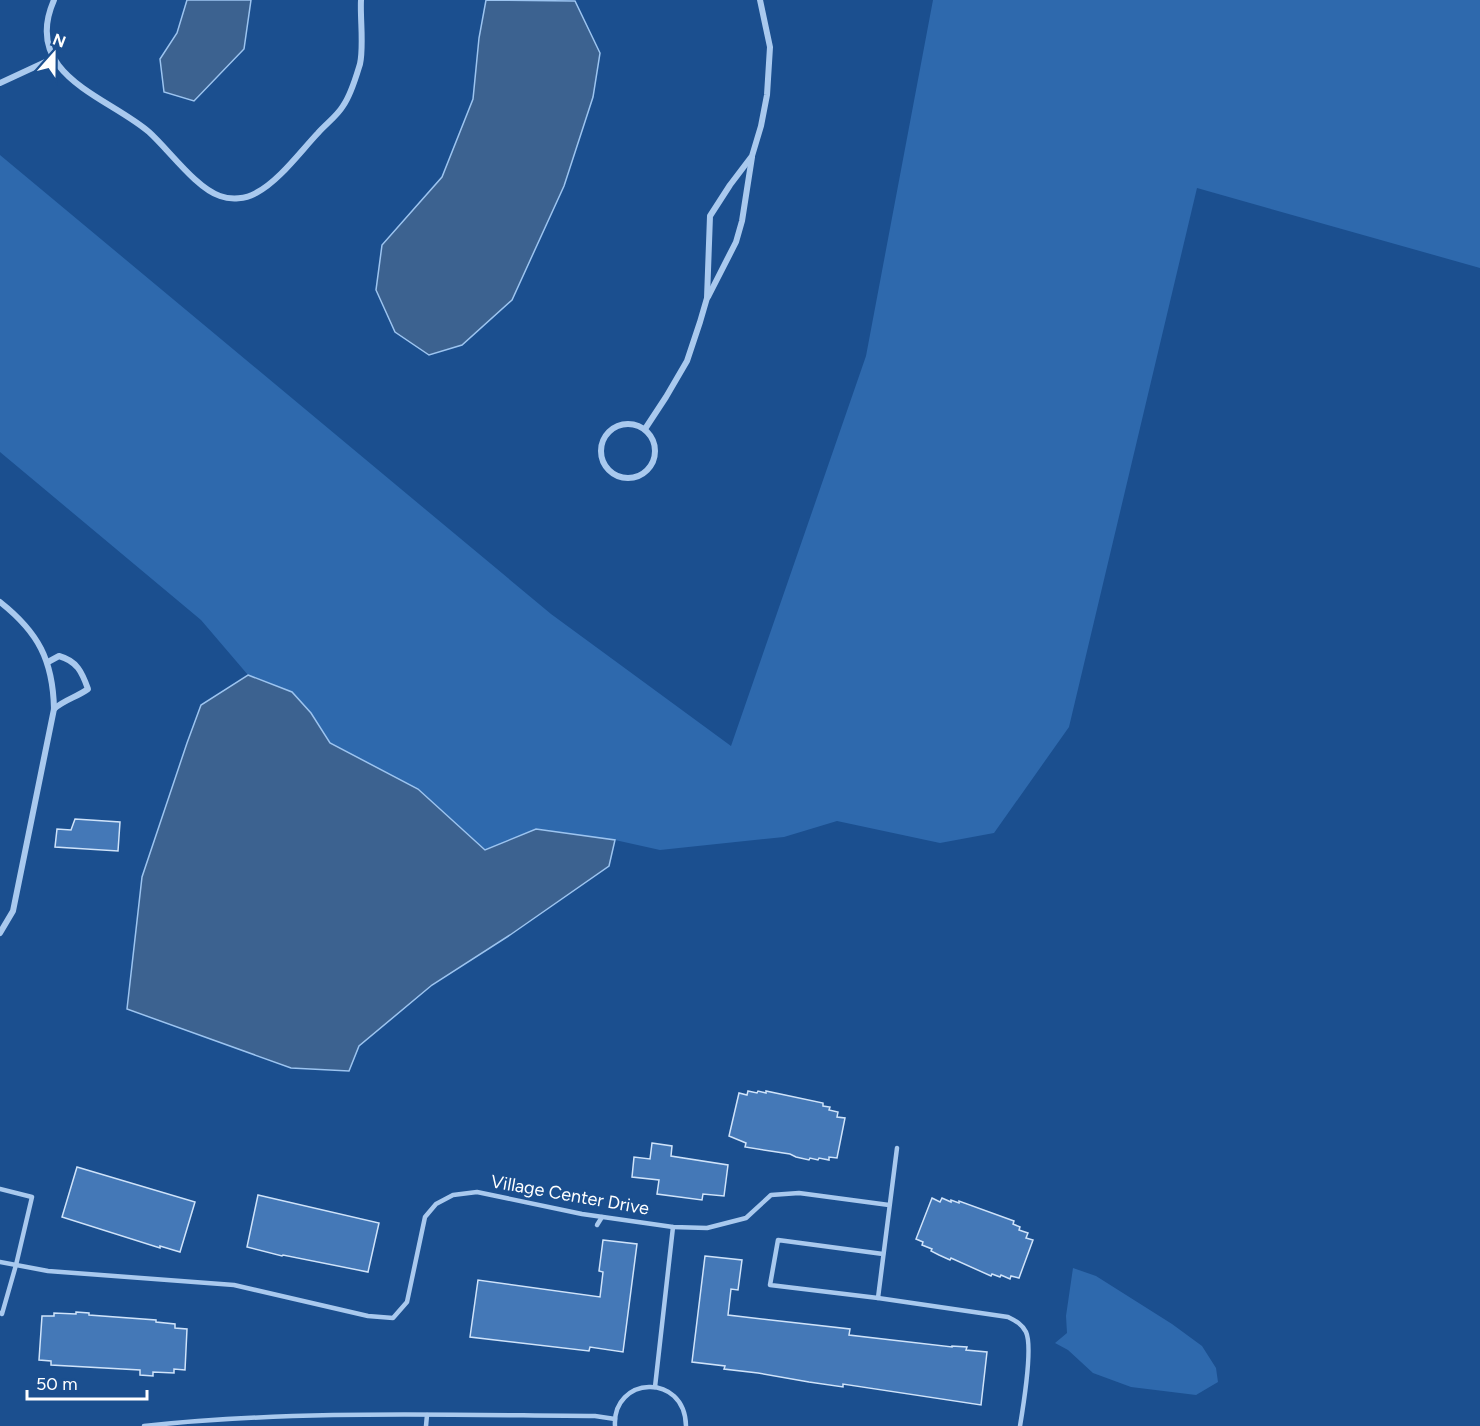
<svg xmlns="http://www.w3.org/2000/svg" width="1480" height="1426" viewBox="0 0 1480 1426" font-family="Figtree,sans-serif">
<style>
.green{fill:#2e69ad}
.water{fill:#3c6290;stroke:#9cc4f0;stroke-width:1.5}
.building{fill:#4478b7;stroke:#cfe3fa;stroke-width:1.5}
.lines{fill:none;stroke-linecap:round;stroke-linejoin:round}
.service{stroke:#a9c9ee;stroke-width:4.5}
.minor{stroke:#a9c9ee;stroke-width:6}
.labels{text-anchor:middle;dominant-baseline:central;stroke-width:4.5;stroke-linejoin:round;paint-order:stroke}
.street-label{font-size:18px;fill:#fff;stroke:#1b4f8f}
</style>
<rect width="100%" height="100%" fill="#1b4f8f"/>
<g class="green">
<path d="M933,0H1480V268L1197,188L1069,727L994,833L940,843L837,821L784,837L660,850L615,840L536,829L485,850L418,789L330,743L311,713L292,692L248,675L201,620L0,452V155L551,614L731,746L866,356Z"/>
<path d="M1073,1268L1096,1276L1172,1324L1202,1346L1216,1368L1218,1382L1196,1395L1131,1387L1093,1373L1068,1350L1055,1343L1067,1333L1066,1316Z"/>
</g>
<g class="water">
<path d="M187,0H251L244,49L194,101L164,92L160,59L177,33Z"/>
<path d="M486,0L575,1L600,53L593,97L564,186L512,300L462,345L429,355L395,332L376,290L382,245L442,177L473,99L479,38Z"/>
<path d="M248,675L292,692L311,713L330,743L418,789L485,850L536,829L615,840L609,866L510,935L432,985L359,1046L349,1071L291,1068L127,1009L142,877L187,743L201,705Z"/>
</g>
<g class="building">
<path d="M75,819L120,822L118,851L55,847L57,829L71,830Z"/>
<path d="M748,1091L757,1093L758,1091L766,1093V1091L823,1103V1106L830,1107L829,1110L838,1112L837,1117L845,1118L837,1158L829,1157V1160L819,1158L818,1160L810,1158L809,1160L796,1157L790,1154L745,1147L746,1143L729,1136L739,1093L747,1095Z"/>
<path d="M652,1143L672,1146L671,1156L728,1165L724,1196L703,1194L702,1200L657,1194L659,1180L632,1177L634,1157L650,1159Z"/>
<path d="M77,1167L195,1202L180,1252L160,1246V1248L62,1217Z"/>
<path d="M258,1195L379,1223L368,1272L283,1255L282,1256L247,1247Z"/>
<path d="M932,1198L940,1202L942,1198L951,1202V1200L959,1203V1201L1014,1221L1013,1224L1020,1227L1019,1230L1028,1233L1026,1238L1033,1240L1019,1278L1011,1276L1010,1279L1001,1275L1000,1277L992,1274L991,1276L951,1258L950,1260L939,1255L931,1251L932,1249L922,1245L923,1242L916,1239Z"/>
<path d="M603,1240L637,1244L623,1352L590,1347L589,1351L470,1337L478,1280L600,1297L603,1272L599,1271Z"/>
<path d="M705,1256L742,1260L738,1290L731,1289L728,1315L850,1329L849,1335L952,1347V1346L967,1347L966,1350L987,1352L981,1405L843,1384V1387L809,1382L758,1373L724,1369L725,1366L692,1362Z"/>
<path d="M76,1312L89,1313V1315L156,1320V1322L175,1324V1328L187,1329L185,1370L174,1369V1373L153,1372V1376L140,1375V1370L51,1365V1361L39,1360L42,1316H54V1313L76,1314Z"/>
</g>
<g class="lines">
<g class="service">
<path d="M0,1189L32,1197L16,1265L2,1314L0,1313"/>
<path d="M597,1225L602,1217"/>
<path d="M883,1254L778,1240L770,1285L878,1298L1008,1317C1016,1321 1022,1324 1026,1332C1033,1347 1023,1408 1020,1426"/>
<path d="M0,1262L48,1271L234,1285L368,1316L393,1318L407,1302L425,1217L436,1204L453,1195L477,1192L582,1214L673,1227L707,1228L746,1218L771,1195L799,1193L889,1205"/>
<path d="M878,1298L897,1148"/>
<path d="M655,1387L673,1227"/>
<path d="M144,1426C293,1410 445,1415 595,1416L615,1419"/>
<path d="M426,1426L427,1415"/>
<path d="M615,1426C612,1376 685,1372 686,1426"/>
</g>
<g class="minor">
<path d="M54,0C21,75 107,96 149,132C169,150 196,188 220,196C231,200 246,199 256,193C279,181 300,152 318,133C326,124 337,116 343,106C351,95 356,77 360,64C364,46 360,19 361,0"/>
<path d="M0,83L54,58"/>
<path d="M708,297L736,242L742,221L752,157"/>
<circle cx="628" cy="451" r="27"/>
<path d="M645,429L666,397L687,361L700,322L707,298L710,216L730,185L752,156L761,126L767,95L770,47L760,0"/>
<path d="M0,602C38,632 53,660 54,709L13,911L0,933"/>
<path d="M48,662L59,656C77,661 82,672 88,689C77,697 64,700 54,709"/>
</g>
</g>
<g class="labels">
<g class="street-label">
<text transform="translate(570 1195) rotate(10)">Village Center Drive</text>
</g>
</g>
<g transform="translate(54 54) rotate(21)" stroke="#1b4f8f" stroke-width="4.5" paint-order="stroke">
<path d="M0-4.5L10 22L0 15L-10 22Z" fill="#ffffff"/>
<text y="-9" font-size="16" font-weight="bold" text-anchor="middle" fill="#ffffff">N</text>
</g>
<path d="M27 1390v9h120v-9" fill="none" stroke="#ffffff" stroke-width="3"/>
<text x="36" y="1390" font-size="18" fill="#ffffff" stroke="#1b4f8f" stroke-width="4.5" paint-order="stroke">50 m</text>
</svg>
